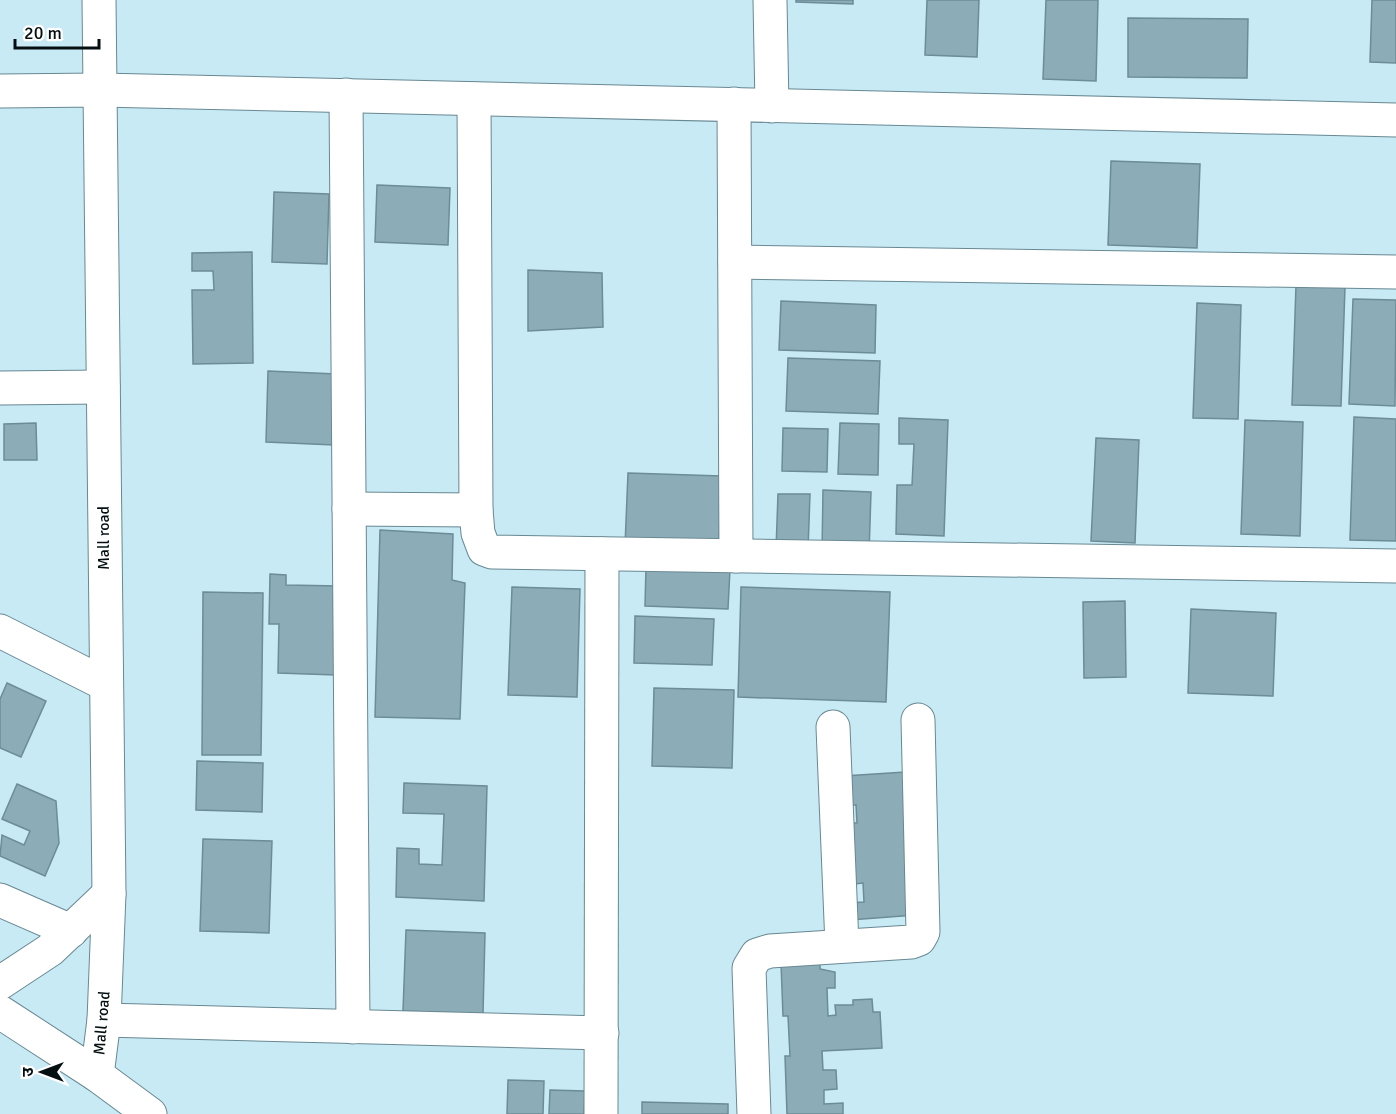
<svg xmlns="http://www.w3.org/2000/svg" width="1396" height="1114" viewBox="0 0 1396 1114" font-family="Signika,'Noto Sans Devanagari',sans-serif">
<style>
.building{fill:#8cadb8;stroke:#6c8c96;stroke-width:1.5}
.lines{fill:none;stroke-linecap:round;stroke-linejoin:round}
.minor-casing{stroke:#688892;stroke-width:35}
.minor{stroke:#fff;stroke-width:33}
.labels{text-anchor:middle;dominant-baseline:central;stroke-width:5;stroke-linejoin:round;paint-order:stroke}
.street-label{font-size:16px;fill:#040f12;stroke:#fff}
</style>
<rect width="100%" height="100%" fill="#c7eaf5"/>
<g class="building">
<path d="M796,0H853V4L796,2Z"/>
<path d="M927,0H979L977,57L925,55Z"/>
<path d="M1046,0H1098L1096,81L1043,79Z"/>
<path d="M1372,0H1396V63L1370,62Z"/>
<path d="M1128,18L1248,19L1247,78L1128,77Z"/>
<path d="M1111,161L1200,164L1197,248L1108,245Z"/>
<path d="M377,185L450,188L448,245L375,242Z"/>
<path d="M274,192L329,194L327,264L272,262Z"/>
<path d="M252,252L253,363L193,364L192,290H214L213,271H192V253Z"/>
<path d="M528,270L602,273L603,327L528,331Z"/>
<path d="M1296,285L1345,287L1341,406L1292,405Z"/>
<path d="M1353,299L1396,300L1395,406L1349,404Z"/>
<path d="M781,301L876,305L875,353L779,350Z"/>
<path d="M1197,303L1241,305L1238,419L1193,418Z"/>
<path d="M788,358L880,361L878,414L786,411Z"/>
<path d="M268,371L336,374L334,445L266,442Z"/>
<path d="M1354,417L1396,419V541L1350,540Z"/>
<path d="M899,418L948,420L944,536L896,534L897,485H912L914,444H899Z"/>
<path d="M1245,420L1303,422L1300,536L1241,534Z"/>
<path d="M36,423L37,460H4V424Z"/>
<path d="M840,423L879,424L878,475L838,474Z"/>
<path d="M783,428L828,429L827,472L782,471Z"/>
<path d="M1096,438L1139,440L1135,543L1091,541Z"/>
<path d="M628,473L721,476L719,548L625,546Z"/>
<path d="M823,490L871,492L869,554L822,552Z"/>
<path d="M778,494H810L808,550H776Z"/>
<path d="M380,530L453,534L452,580L465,583L460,719L375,717Z"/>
<path d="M646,567L730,569L728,609L645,606Z"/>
<path d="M270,574L286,575V585L339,586L336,675L278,673L279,624H269Z"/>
<path d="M512,587L580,589L577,697L508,695Z"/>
<path d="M741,587L890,592L886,702L738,697Z"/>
<path d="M203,592L263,593L261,755H202Z"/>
<path d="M1125,601L1126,677L1084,678L1083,602Z"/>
<path d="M1191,609L1276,613L1273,696L1188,693Z"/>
<path d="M635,616L714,619L712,665L634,663Z"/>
<path d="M7,683L46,701L21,757L0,748V699Z"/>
<path d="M654,688L734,690L732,768L652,766Z"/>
<path d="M197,761L263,763L262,812L196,810Z"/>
<path d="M905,772L915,915L850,920L848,903L864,902L863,883L855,884L851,823H857L856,805H846L844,776Z"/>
<path d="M404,783L487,786L484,901L396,897L397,848L419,849V864L442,865L444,814L403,813Z"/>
<path d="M17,784L56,801L59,843L45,876L0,856L2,835L24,845L30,831L2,819Z"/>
<path d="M203,839L272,841L269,933L200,931Z"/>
<path d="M406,930L485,933L483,1014L403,1011Z"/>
<path d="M820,961V969L835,972V988H827L828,1016L836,1015L835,1005H853V1000L872,999L873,1012H880L882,1048L822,1051L823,1070H836L837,1089L824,1090V1104L843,1103V1114H787L785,1056H790L788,1016H783L781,963Z"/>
<path d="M508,1080L544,1081L543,1114H507Z"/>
<path d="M550,1090L585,1091L584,1114H549Z"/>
<path d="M642,1102L728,1104V1114H642Z"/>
</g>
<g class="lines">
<g class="minor-casing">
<g id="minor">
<path d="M770,0L772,106"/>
<path d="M0,91L100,90L1396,120"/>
<path d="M346,95L353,1027"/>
<path d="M474,99L476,510L478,533L484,549L492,552L1396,566"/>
<path d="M734,104L736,556"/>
<path d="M735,262L1396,272"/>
<path d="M0,388L103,387"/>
<path d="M349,509L476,510"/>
<path d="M0,631L105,684"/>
<path d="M833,727L842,945"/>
<path d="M0,900L71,931"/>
<path d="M0,983L50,950L109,894"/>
<path d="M0,1012L97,1075L150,1114"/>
<path d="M104,1020L602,1033"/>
<path d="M97,1075L104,1020L109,894L99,0"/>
<path d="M601,1114L602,554"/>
<path d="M754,1114L749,968L757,955L770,951L911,942L919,939L923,932L918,720"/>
</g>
</g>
<use href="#minor" class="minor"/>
</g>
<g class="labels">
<g class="street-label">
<text transform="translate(104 538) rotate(-90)">Mall road</text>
<text transform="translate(102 1023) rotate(-85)">Mall road</text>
</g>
</g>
<g transform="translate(42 1072) rotate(270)" stroke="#ffffff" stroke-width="4.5" paint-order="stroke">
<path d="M0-4.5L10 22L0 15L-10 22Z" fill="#040f12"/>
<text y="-9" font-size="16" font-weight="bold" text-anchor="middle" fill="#040f12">उ</text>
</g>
<path d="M15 39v9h84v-9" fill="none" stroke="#040f12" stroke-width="3"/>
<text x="24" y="39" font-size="18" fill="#040f12" stroke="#ffffff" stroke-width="4.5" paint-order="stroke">20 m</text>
</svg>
